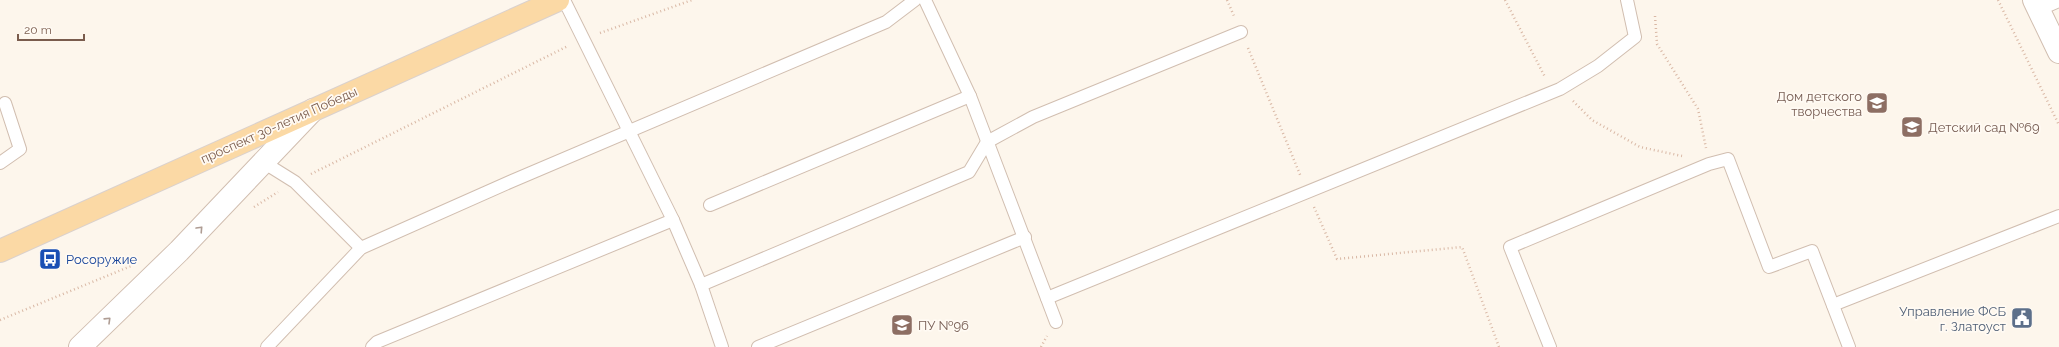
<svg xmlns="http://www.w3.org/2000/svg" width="2059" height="347" viewBox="0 0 2059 347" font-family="Raleway,sans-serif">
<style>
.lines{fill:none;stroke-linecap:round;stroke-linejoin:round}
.service-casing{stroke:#d1beb0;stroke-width:14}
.minor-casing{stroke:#d1beb0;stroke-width:24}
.primary-casing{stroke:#dad1cd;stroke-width:24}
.path{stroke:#d9b8a5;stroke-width:2.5;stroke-dasharray:1 3;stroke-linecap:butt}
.service{stroke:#fff;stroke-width:12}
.minor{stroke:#fff;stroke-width:22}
.primary{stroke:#fbd9a5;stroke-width:22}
.oneway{stroke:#af9d94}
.labels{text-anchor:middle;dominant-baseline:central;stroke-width:3.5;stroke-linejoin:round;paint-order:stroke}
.education-label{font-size:13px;fill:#785e54;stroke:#fffaf3;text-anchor:start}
.street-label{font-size:13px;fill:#7a5c4d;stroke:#fffaf3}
.transit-label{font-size:13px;fill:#164399;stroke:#fffaf3;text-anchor:start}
.service-label{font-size:13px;fill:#4e5e75;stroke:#fffaf3;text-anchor:end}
</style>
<rect width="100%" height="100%" fill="#fdf6ec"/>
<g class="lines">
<g class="service-casing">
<g id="service">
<path d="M564,0L673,220L701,285L722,347"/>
<path d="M925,0L970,96L1056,322"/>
<path d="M2038,10L2059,1"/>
<path d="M263,162L295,182L361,248"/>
<path d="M0,163L20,149L5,103"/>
<path d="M710,205L970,96"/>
<path d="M701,285L969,172L987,142L1033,117L1241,32"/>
<path d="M1047,298L1560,89L1598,66L1635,37L1627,0"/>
<path d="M1833,305L2059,216"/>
<path d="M267,347L361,248L512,181L886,22L915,0"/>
<path d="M372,347L377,342L673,220"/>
<path d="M758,347L1025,237"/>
<path d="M1550,347L1510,247L1709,164L1728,159L1769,267L1812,251L1849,347"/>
</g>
</g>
<g class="minor-casing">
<g id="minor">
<path d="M2034,0L2059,52"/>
<path d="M80,347L179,251L313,110"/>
</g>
</g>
<g class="primary-casing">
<path id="primary" d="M0,251L558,0"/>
</g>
<g class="path">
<path d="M1227,0L1234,16"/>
<path d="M1505,0L1545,77"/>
<path d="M1998,0L2059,125"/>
<path d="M1655,16L1657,44L1698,109L1706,148"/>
<path d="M600,33L692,0"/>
<path d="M1248,48L1301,177"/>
<path d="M1573,101L1592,120L1640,147L1682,156"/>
<path d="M311,174L568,46"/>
<path d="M254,207L278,192"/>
<path d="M1314,207L1337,259L1462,247L1499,347"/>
<path d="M0,320L131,266"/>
<path d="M1041,347L1047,336"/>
</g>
<use href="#service" class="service"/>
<use href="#minor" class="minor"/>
<use href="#primary" class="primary"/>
</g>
<defs><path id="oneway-chevron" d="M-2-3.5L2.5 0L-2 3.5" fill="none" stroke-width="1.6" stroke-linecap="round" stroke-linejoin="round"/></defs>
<g class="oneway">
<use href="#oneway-chevron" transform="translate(200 229) rotate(-47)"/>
<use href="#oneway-chevron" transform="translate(108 320) rotate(-44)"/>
</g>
<defs>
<g id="school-square" transform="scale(1.15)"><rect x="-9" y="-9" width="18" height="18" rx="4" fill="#8d6e63" stroke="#fffaf3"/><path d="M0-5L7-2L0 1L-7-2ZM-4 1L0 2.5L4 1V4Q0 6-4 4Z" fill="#fff"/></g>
<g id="bus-square" transform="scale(1.15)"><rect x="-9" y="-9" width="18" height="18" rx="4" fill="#1a4fb4" stroke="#fffaf3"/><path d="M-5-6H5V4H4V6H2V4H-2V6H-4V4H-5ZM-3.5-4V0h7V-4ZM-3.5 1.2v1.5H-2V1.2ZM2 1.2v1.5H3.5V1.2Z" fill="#fff"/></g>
<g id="civic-square" transform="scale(1.15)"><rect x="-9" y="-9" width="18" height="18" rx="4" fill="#5c6f8a" stroke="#fffaf3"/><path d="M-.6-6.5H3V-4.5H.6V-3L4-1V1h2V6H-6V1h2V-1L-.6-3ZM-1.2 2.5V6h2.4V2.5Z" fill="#fff"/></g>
<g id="university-square" transform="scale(1.15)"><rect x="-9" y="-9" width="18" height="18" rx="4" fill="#8d6e63" stroke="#fffaf3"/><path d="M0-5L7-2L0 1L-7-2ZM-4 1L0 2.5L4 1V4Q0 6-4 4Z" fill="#fff"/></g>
</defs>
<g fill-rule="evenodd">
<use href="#school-square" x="1877" y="103"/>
<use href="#school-square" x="1912" y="127"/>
<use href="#bus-square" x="50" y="259"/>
<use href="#civic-square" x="2022" y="318"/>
<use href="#university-square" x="902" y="325"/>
</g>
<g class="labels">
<g class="education-label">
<text x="1862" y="96" text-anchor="end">Дом детского<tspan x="1862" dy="15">творчества</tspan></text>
<text x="1928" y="127">Детский сад №69</text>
<text x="918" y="325">ПУ №96</text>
</g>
<g class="street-label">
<text transform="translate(279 125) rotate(-24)">проспект 30-летия Победы</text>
</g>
<g class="transit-label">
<text x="66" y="259">Росоружие</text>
</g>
<g class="service-label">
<text x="2006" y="311">Управление ФСБ<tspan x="2006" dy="15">г. Златоуст</tspan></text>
</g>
</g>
<path d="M18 34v6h66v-6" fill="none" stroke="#7a5c4d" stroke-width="2"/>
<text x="24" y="34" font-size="12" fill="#7a5c4d" stroke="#fffaf3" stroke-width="3" paint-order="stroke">20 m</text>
</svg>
